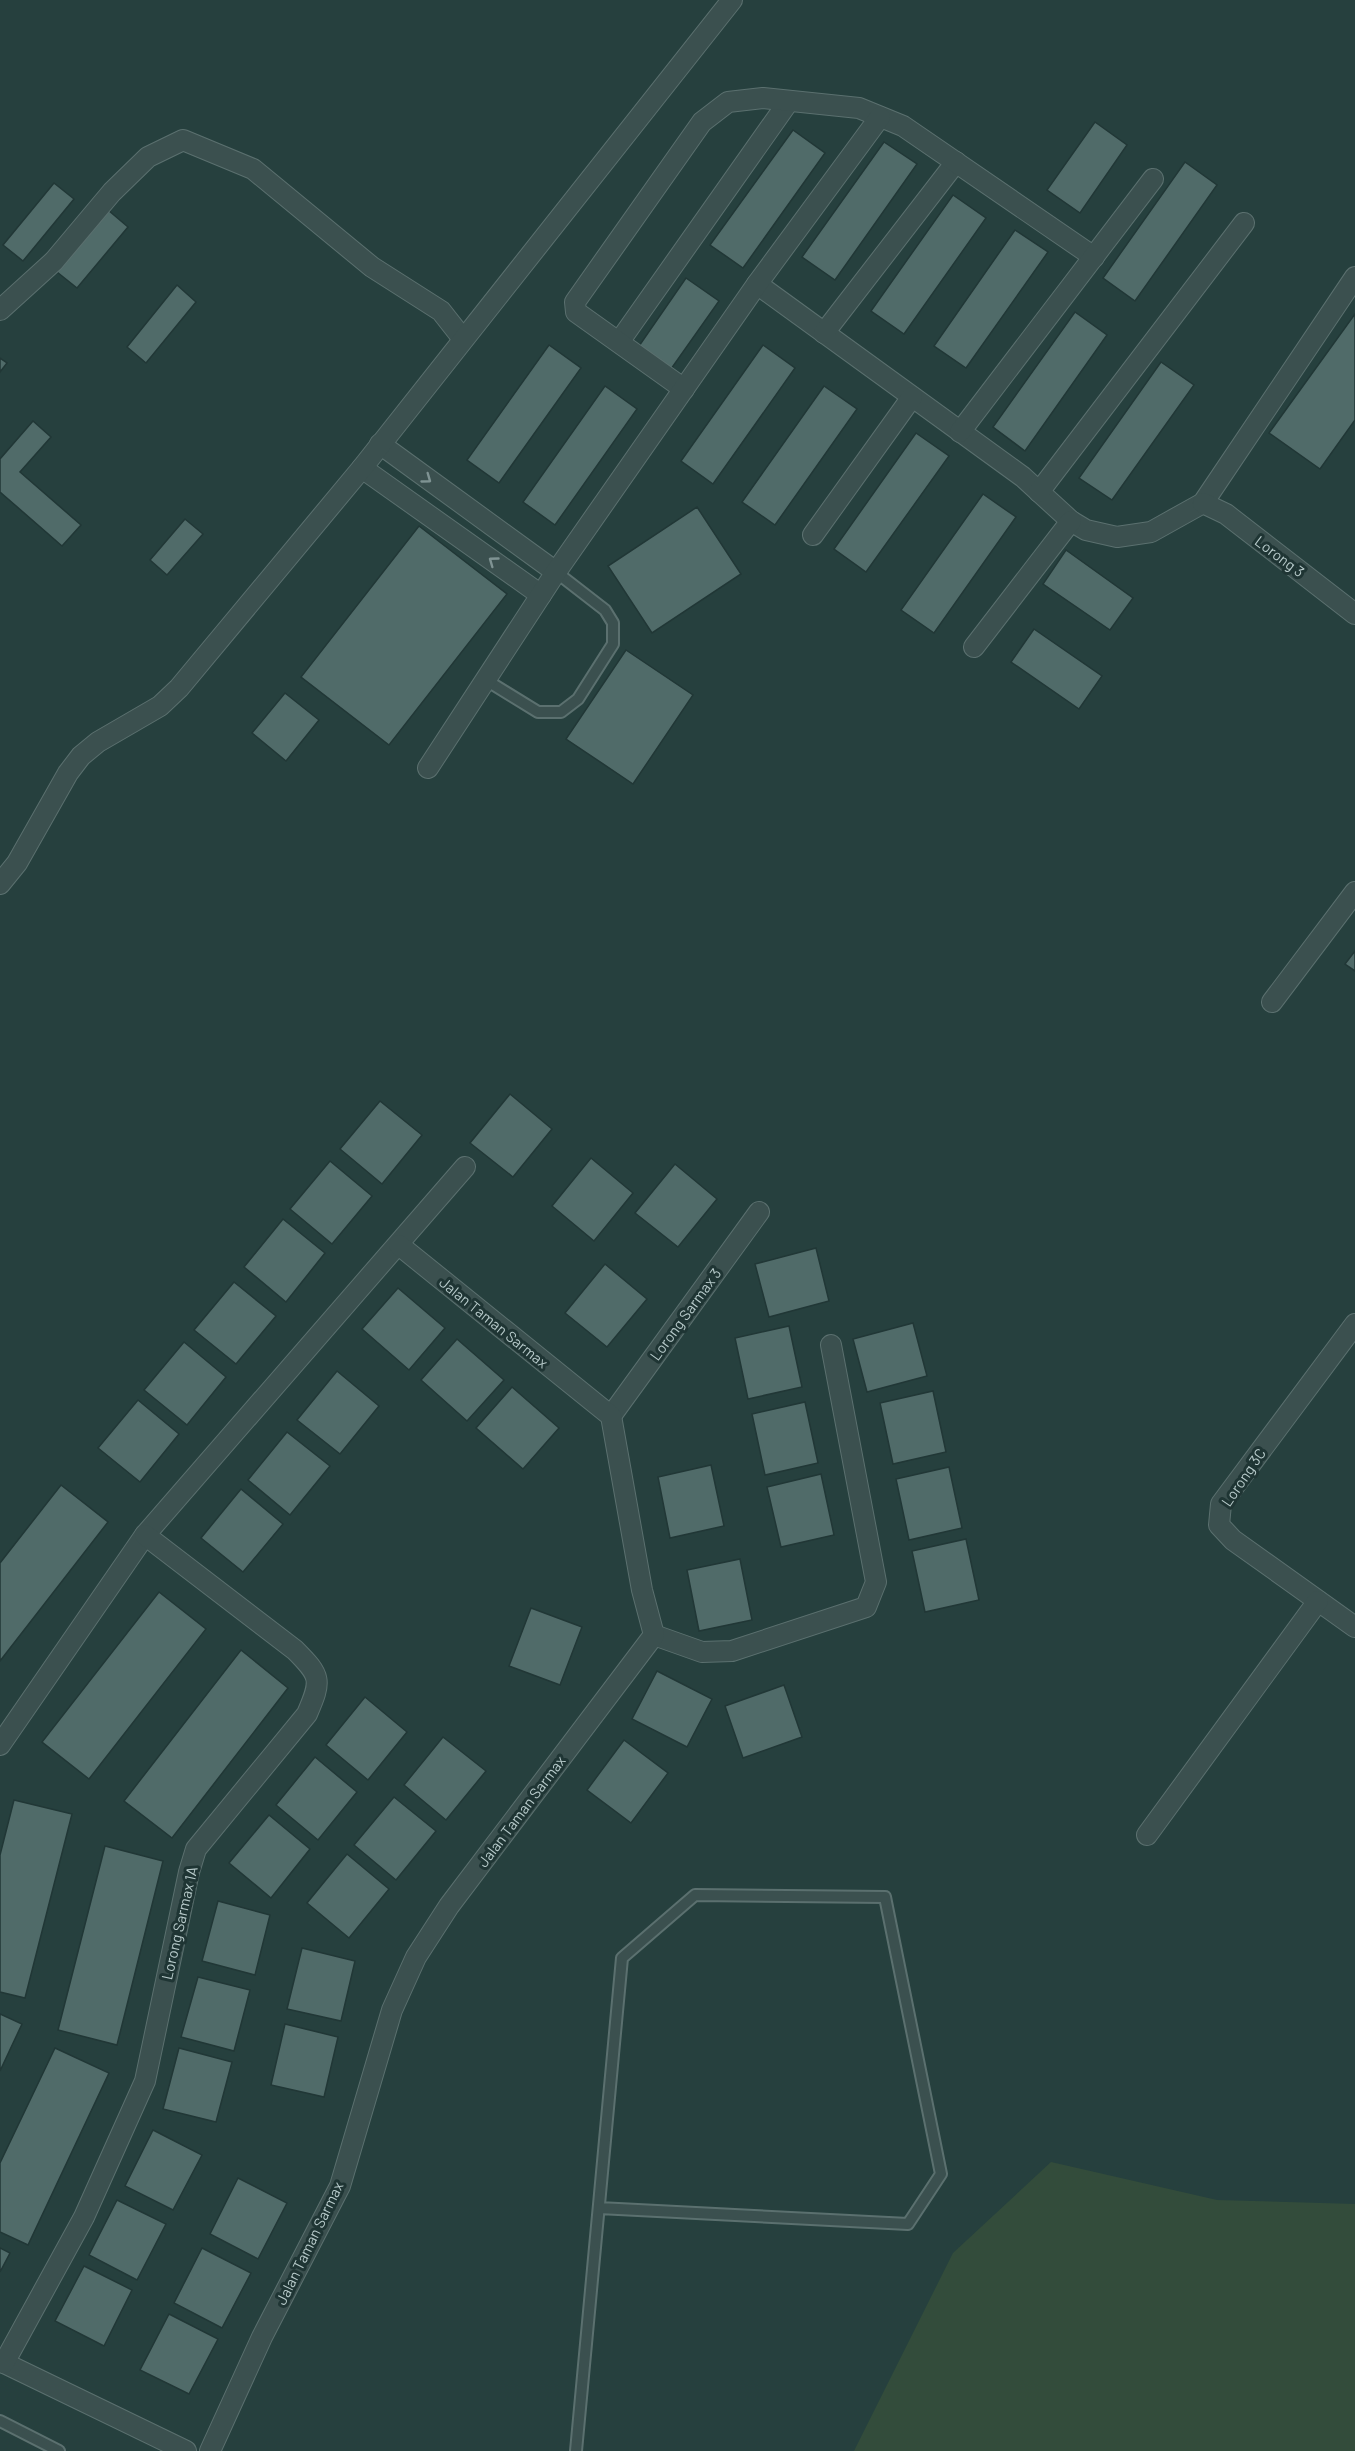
<svg xmlns="http://www.w3.org/2000/svg" width="1355" height="2451" viewBox="0 0 1355 2451" font-family="Barlow,sans-serif">
<style>
.green{fill:#334c3b}
.building{fill:#506b69;stroke:#213736;stroke-width:1.5}
.lines{fill:none;stroke-linecap:round;stroke-linejoin:round}
.service-casing{stroke:#5b706f;stroke-width:14}
.minor-casing{stroke:#5b706f;stroke-width:22}
.service{stroke:#3b504f;stroke-width:10}
.minor{stroke:#3b504f;stroke-width:20}
.oneway{stroke:#7f9393}
.labels{text-anchor:middle;dominant-baseline:central;stroke-width:6;stroke-linejoin:round;paint-order:stroke}
.street-label{font-size:15px;fill:#b7caca;stroke:#1f3534}
</style>
<rect width="100%" height="100%" fill="#26403e"/>
<path class="green" d="M1051,2162L1217,2200L1355,2204V2451H854L953,2253Z"/>
<g class="building">
<path d="M1095,122L1127,145L1080,213L1047,190Z"/>
<path d="M793,130L825,153L743,268L710,245Z"/>
<path d="M884,142L917,164L835,280L802,257Z"/>
<path d="M1185,162L1217,185L1135,301L1103,278Z"/>
<path d="M54,183L74,199L23,261L3,245Z"/>
<path d="M953,195L986,218L904,334L871,311Z"/>
<path d="M108,210L128,227L77,288L57,272Z"/>
<path d="M1015,230L1048,252L966,368L934,346Z"/>
<path d="M686,278L719,301L671,369L639,346Z"/>
<path d="M177,285L196,302L146,363L127,347Z"/>
<path d="M1075,312L1107,335L1025,451L993,427Z"/>
<path d="M1355,314V420L1320,469L1269,433Z"/>
<path d="M549,345L581,368L499,483L467,460Z"/>
<path d="M763,345L795,368L713,484L681,461Z"/>
<path d="M0,358L7,363L0,372Z"/>
<path d="M1161,362L1194,385L1112,500L1079,478Z"/>
<path d="M605,386L637,409L555,525L523,502Z"/>
<path d="M824,386L857,409L775,525L742,502Z"/>
<path d="M33,421L51,437L20,472L81,525L62,546L0,492V459Z"/>
<path d="M916,433L949,456L866,572L834,549Z"/>
<path d="M983,494L1016,517L934,633L901,610Z"/>
<path d="M697,507L741,574L652,633L608,566Z"/>
<path d="M185,519L203,534L167,575L150,560Z"/>
<path d="M419,526L507,594L389,745L301,677Z"/>
<path d="M1066,550L1133,598L1110,630L1043,584Z"/>
<path d="M1034,629L1102,676L1079,709L1011,662Z"/>
<path d="M626,650L693,695L633,784L566,739Z"/>
<path d="M285,693L319,720L286,761L252,733Z"/>
<path d="M1355,951V971L1345,964Z"/>
<path d="M510,1094L552,1129L513,1177L470,1143Z"/>
<path d="M380,1101L422,1135L382,1184L340,1149Z"/>
<path d="M591,1158L633,1193L594,1241L552,1206Z"/>
<path d="M330,1161L372,1196L332,1244L290,1209Z"/>
<path d="M675,1164L717,1199L678,1247L635,1213Z"/>
<path d="M283,1219L325,1253L286,1302L244,1267Z"/>
<path d="M816,1248L829,1301L769,1317L755,1264Z"/>
<path d="M605,1264L647,1299L607,1347L565,1313Z"/>
<path d="M234,1282L276,1316L236,1364L194,1330Z"/>
<path d="M398,1288L445,1328L409,1370L362,1329Z"/>
<path d="M913,1323L927,1376L867,1392L853,1339Z"/>
<path d="M789,1326L802,1387L748,1399L735,1338Z"/>
<path d="M457,1339L504,1380L467,1421L421,1380Z"/>
<path d="M184,1342L226,1377L187,1425L144,1390Z"/>
<path d="M337,1371L379,1406L340,1454L297,1420Z"/>
<path d="M512,1387L559,1428L523,1469L476,1428Z"/>
<path d="M933,1391L946,1452L893,1464L880,1403Z"/>
<path d="M138,1400L179,1434L140,1482L98,1448Z"/>
<path d="M805,1402L818,1463L765,1475L752,1414Z"/>
<path d="M287,1432L330,1466L290,1515L248,1480Z"/>
<path d="M711,1465L724,1526L670,1538L658,1477Z"/>
<path d="M949,1467L962,1528L909,1540L896,1479Z"/>
<path d="M821,1474L834,1535L781,1547L767,1487Z"/>
<path d="M61,1485L108,1522L0,1661V1563Z"/>
<path d="M241,1489L283,1524L243,1572L201,1538Z"/>
<path d="M966,1539L979,1600L925,1612L912,1551Z"/>
<path d="M740,1559L752,1620L699,1631L687,1570Z"/>
<path d="M159,1592L206,1629L89,1779L42,1742Z"/>
<path d="M531,1608L582,1627L560,1685L509,1666Z"/>
<path d="M241,1650L288,1688L172,1838L124,1801Z"/>
<path d="M657,1671L712,1699L687,1747L632,1719Z"/>
<path d="M784,1685L802,1737L743,1758L725,1706Z"/>
<path d="M365,1697L407,1732L368,1780L326,1745Z"/>
<path d="M443,1737L486,1771L446,1820L404,1785Z"/>
<path d="M624,1740L668,1773L631,1823L587,1790Z"/>
<path d="M315,1757L357,1792L318,1840L276,1805Z"/>
<path d="M394,1797L436,1831L396,1880L354,1845Z"/>
<path d="M14,1800L72,1814L25,1998L0,1992V1855Z"/>
<path d="M269,1815L310,1849L271,1898L229,1863Z"/>
<path d="M105,1846L163,1861L117,2045L58,2030Z"/>
<path d="M347,1854L389,1889L349,1938L307,1903Z"/>
<path d="M218,1901L270,1915L255,1975L202,1961Z"/>
<path d="M302,1948L355,1961L341,2021L287,2009Z"/>
<path d="M198,1977L250,1990L234,2051L181,2037Z"/>
<path d="M0,2014L22,2024L0,2071Z"/>
<path d="M285,2024L338,2037L324,2097L271,2085Z"/>
<path d="M55,2048L109,2073L28,2245L0,2232V2163Z"/>
<path d="M179,2048L232,2062L216,2122L163,2109Z"/>
<path d="M153,2130L202,2155L173,2210L125,2186Z"/>
<path d="M238,2178L287,2203L258,2259L210,2234Z"/>
<path d="M117,2200L166,2224L137,2280L89,2255Z"/>
<path d="M0,2248L10,2253L0,2272Z"/>
<path d="M202,2248L251,2273L222,2328L174,2303Z"/>
<path d="M84,2266L132,2290L104,2346L55,2321Z"/>
<path d="M169,2314L218,2339L189,2394L140,2370Z"/>
</g>
<g class="lines">
<g class="service-casing">
<g id="service">
<path d="M486,680L538,712H561L578,699L613,644V623L605,610L556,572"/>
<path d="M0,2421L59,2451"/>
<path d="M576,2451L622,1958L695,1895L885,1897L941,2174L908,2224L599,2208"/>
</g>
</g>
<g class="minor-casing">
<g id="minor">
<path d="M757,284L1023,477L1071,521L1086,530L1117,537L1151,532L1203,503L1355,277"/>
<path d="M0,310L54,261L112,192L148,157L183,140L253,169L372,267L441,311L463,339"/>
<path d="M824,333L956,162"/>
<path d="M619,342L789,101"/>
<path d="M684,389L576,312L575,302L702,122L728,102L763,98L859,108L903,126L1094,257"/>
<path d="M960,432L1153,179"/>
<path d="M380,444L556,572"/>
<path d="M362,468L541,595"/>
<path d="M1039,492L1244,223"/>
<path d="M1203,503L1226,514L1355,614"/>
<path d="M813,535L912,397"/>
<path d="M974,647L1071,521"/>
<path d="M428,768L556,572L757,284L880,117"/>
<path d="M0,884L17,863L68,773L81,756L98,742L160,706L179,688L362,468L732,0"/>
<path d="M1272,1002L1355,892"/>
<path d="M1355,1324L1221,1504L1219,1525L1233,1540L1355,1627"/>
<path d="M611,1416L759,1212"/>
<path d="M654,1635L702,1652L732,1651L866,1607L876,1582L831,1345"/>
<path d="M0,1745L145,1535L465,1167"/>
<path d="M1147,1835L1318,1601"/>
<path d="M0,2361L186,2451"/>
<path d="M4,2363L84,2217L145,2081L189,1872L196,1849L307,1714C322,1680 321,1676 295,1650L145,1535"/>
<path d="M210,2451L262,2337L340,2186L392,2010L416,1957L449,1906L654,1635L642,1590L611,1416L399,1245"/>
</g>
</g>
<use href="#service" class="service"/>
<use href="#minor" class="minor"/>
</g>
<defs><path id="oneway-chevron" d="M-2-3.5L2.5 0L-2 3.5" fill="none" stroke-width="1.6" stroke-linecap="round" stroke-linejoin="round" transform="scale(1.5)"/></defs>
<g class="oneway">
<use href="#oneway-chevron" transform="translate(427 479) rotate(36)"/>
<use href="#oneway-chevron" transform="translate(493 561) rotate(-144)"/>
</g>
<g class="labels">
<g class="street-label">
<text transform="translate(1280 556) rotate(37)">Lorong 3</text>
<text transform="translate(685 1314) rotate(-54)">Lorong Sarmax 3</text>
<text transform="translate(494 1322) rotate(39)">Jalan Taman Sarmax</text>
<text transform="translate(1243 1477) rotate(-56)">Lorong 3C</text>
<text transform="translate(521 1811) rotate(-53)">Jalan Taman Sarmax</text>
<text transform="translate(179 1923) rotate(-77)">Lorong Sarmax 1A</text>
<text transform="translate(309 2243) rotate(-64)">Jalan Taman Sarmax</text>
</g>
</g>
</svg>
